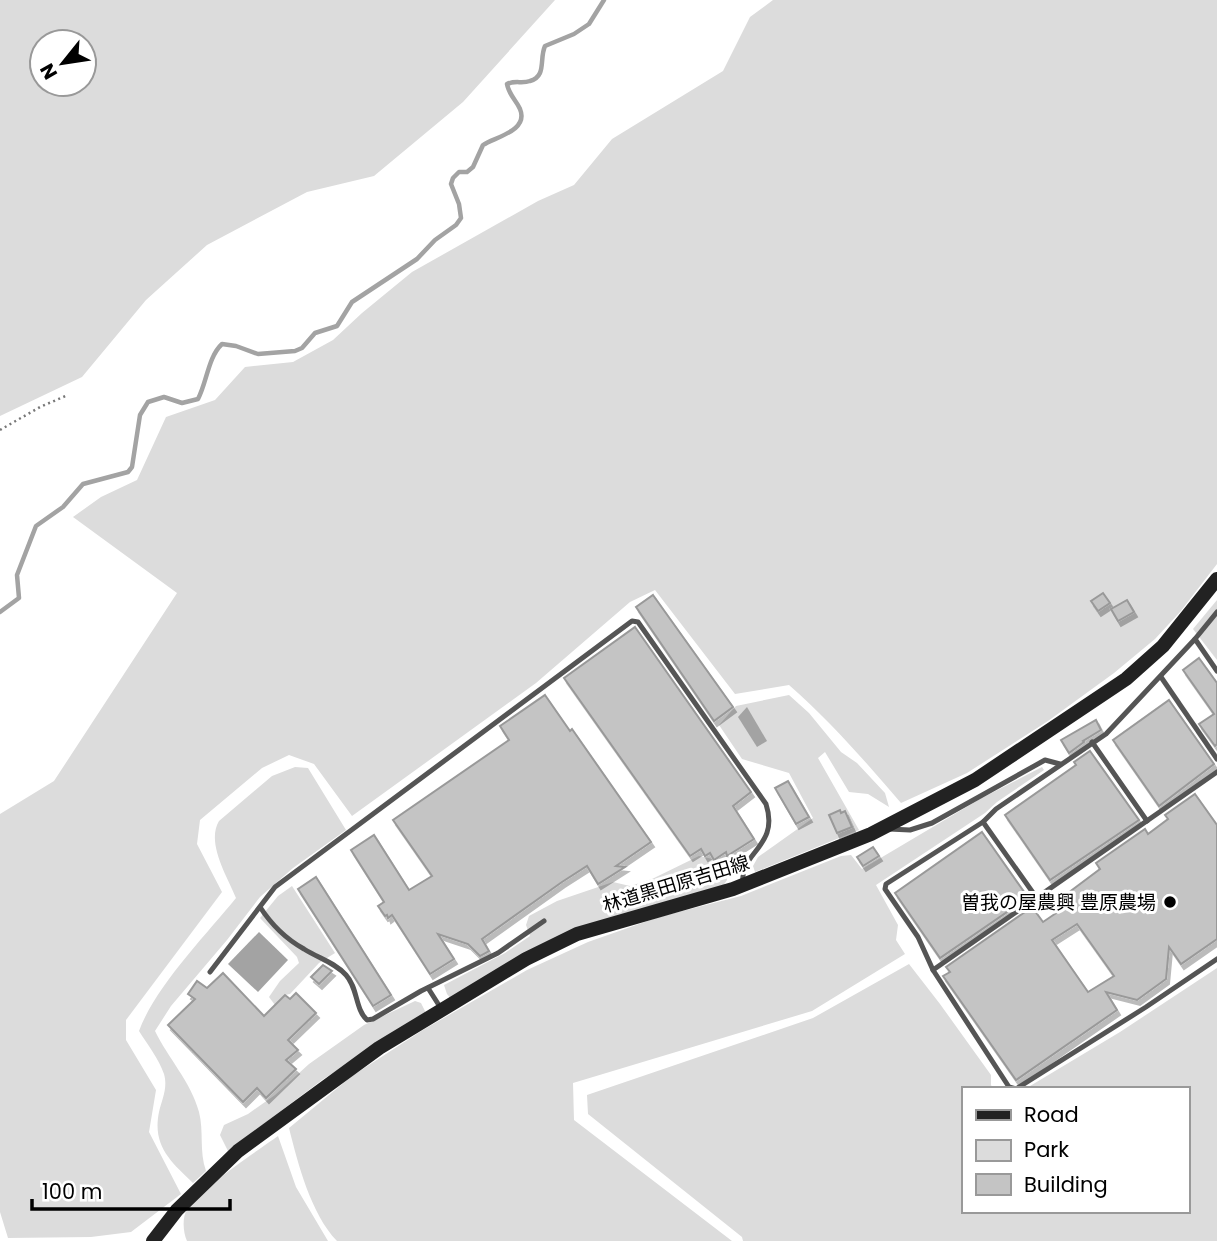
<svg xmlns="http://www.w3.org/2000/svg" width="1217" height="1241" viewBox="0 0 1217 1241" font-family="Poppins,'Noto Sans JP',sans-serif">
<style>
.green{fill:#dcdcdc;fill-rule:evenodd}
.water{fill:#a3a3a3}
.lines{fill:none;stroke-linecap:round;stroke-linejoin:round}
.stream{stroke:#a3a3a3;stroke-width:4.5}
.building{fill:#c4c4c4;stroke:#999;stroke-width:2;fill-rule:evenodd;filter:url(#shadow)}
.path{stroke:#777;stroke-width:2.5;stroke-dasharray:2 3.5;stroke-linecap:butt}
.lane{stroke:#555;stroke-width:5}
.secondary{stroke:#222;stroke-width:14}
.poi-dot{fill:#000;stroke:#fff;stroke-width:2.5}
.labels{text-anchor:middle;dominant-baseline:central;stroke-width:6;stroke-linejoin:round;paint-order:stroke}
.street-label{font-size:19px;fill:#000;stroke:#fff}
.poi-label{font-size:19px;fill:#000;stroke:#fff;text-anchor:end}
</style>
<defs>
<filter id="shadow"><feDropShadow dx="3" dy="5" stdDeviation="0" flood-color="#0004"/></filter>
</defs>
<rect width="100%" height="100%" fill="#fff"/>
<g class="green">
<path d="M0,0H555L463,102L374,176L307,192L207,245L146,300L82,377L0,416ZM42,42H84V84H42Z"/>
<path d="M773,0H1217V564L1180,612L1155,639L1114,673L1048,721L967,773L901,803C866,762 830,721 789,685L735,694L655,590L630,602L536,683L352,816L314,764L289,755L262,768L200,820L197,844L222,892L126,1020V1040L156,1090L149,1132L181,1194L131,1232L91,1237L8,1238L0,1212V814L54,781L177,593L73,517L101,497L137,480L166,417L215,400L245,367L293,362L333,340L362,313L412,272L538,201L574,185L612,139L723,71L750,17Z"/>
<path d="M1217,600V660L1193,629Z"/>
<path d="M789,695L809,713L841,752L857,763L885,793L889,807L868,794L849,792L825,752L818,758L859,830L755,872L753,866L758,857L813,818L789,773L742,759L719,725L736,706Z"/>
<path d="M295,767L308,768L346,830L293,868L260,897L227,940L171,1006L155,1031C168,1058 191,1082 199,1112C204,1131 199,1151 206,1171L193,1183C171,1162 152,1146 159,1112C162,1099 168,1088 164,1074C159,1059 147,1044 139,1031C155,987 206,935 236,898C227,876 206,843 219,821L272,776Z"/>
<path d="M1042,767L1044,770L997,802L985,813L876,885L898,925L896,940L905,954L812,1011L573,1083L574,1120L732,1241H337C311,1214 298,1164 289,1128L352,1076L423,1030L527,970L588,942L659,917L741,896L841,856L851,855L862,869L980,799Z"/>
<path d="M699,856L722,861L728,869L727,880L723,886L578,931L452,1000L447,994L444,985L505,953L530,936L526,925L529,916L557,901L613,882L630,886L652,879Z"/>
<path d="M292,886L335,953L319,963L290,994L285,995L275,1005L269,997L280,981L299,963L297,957L260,918L278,896Z"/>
<path d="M909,964L940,1004L991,1075V1085L993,1089H963V1211H1187V1089H1025L1120,1032L1217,968V1241H743L742,1237L588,1114L587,1095L813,1018Z"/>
<path d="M415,1001L421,1003L426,1013L322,1080L228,1151L220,1135L224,1125L248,1114L275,1095L309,1064L364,1025Z"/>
<path d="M278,1136L296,1187L328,1241H187C183,1232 182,1218 187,1209C195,1192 260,1149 278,1136Z"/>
</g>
<g class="water">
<path d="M747,707L767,741L757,747L738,717Z"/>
<path d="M259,932L288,960L258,992L228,964Z"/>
</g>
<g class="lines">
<path class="stream" d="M0,612L19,598L17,575L36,526L63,507L83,484L128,472L132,467L140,415L148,402L164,397L182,403L198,399C207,382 208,357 222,344L236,346L258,354L295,351L302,348L315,333L337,326L352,302L417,259L435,240L456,225L461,218L459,204L451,184L453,178L459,172H467L473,167L483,145C495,137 529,131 520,109C516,100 509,95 507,84C515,80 522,84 530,81C547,76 539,59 545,46L574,34L589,24L604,0"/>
</g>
<g class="building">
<path d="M1103,593L1110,603L1098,611L1091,601Z"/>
<path d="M653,595L733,707L714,721L636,607Z"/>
<path d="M1127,600L1134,612L1118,621L1111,609Z"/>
<path d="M635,627L751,792L733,806L754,839L727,856L726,852L714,860L710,853L705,856L701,849L690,856L564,678Z"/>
<path d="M1199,658L1217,683V744L1215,746L1199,724L1214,714L1183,670Z"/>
<path d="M545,695L570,731L572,729L651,842L616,866L625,867L598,884L587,866L562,882L482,939L489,951L480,956L468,944L438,934L454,959L430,974L392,915L388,918L387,915L385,916L378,906L384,902L351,850L374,835L409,890L432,876L393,820L509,740L500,726Z"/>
<path d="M1169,700L1214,764L1159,806L1113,740Z"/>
<path d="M1096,720L1101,730L1083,741L1084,742L1069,753L1061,740Z"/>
<path d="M1090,751L1139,820L1050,880L1005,815L1076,765L1074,762Z"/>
<path d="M788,781L809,817L796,824L775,788Z"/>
<path d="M1195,794L1217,825V939L1181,964L1169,947L1166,979L1137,1000L1106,992L1117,1010L1016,1080L943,976L950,972L946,967L1032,907L1043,922L1065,907L1060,899L1100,869L1096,863L1145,829L1148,834L1168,819L1165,815ZM1077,924L1114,976L1088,992L1052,940Z"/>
<path d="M840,810L841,813L845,811L852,827L837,833L829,815Z"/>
<path d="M982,832L1027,896L1026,899L940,958L895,893Z"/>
<path d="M873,847L879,856L863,866L857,857Z"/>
<path d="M316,877L391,995L373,1006L298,889Z"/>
<path d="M323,965L332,971L319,984L311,977Z"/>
<path d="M223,973L264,1016L285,995L290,999L296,993L316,1013L288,1040L298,1050L286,1060L296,1069L266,1098L257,1088L243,1102L168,1025L195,999L188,994L197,981L207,988Z"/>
</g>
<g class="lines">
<path class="path" d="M0,430L40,407L68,395"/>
<g class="lane">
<path d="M1195,639L1217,612"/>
<path d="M1217,671L1195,639L1106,734L996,809L983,822L886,884L885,889L918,937L933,970L1009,1087L1016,1089L1146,1007L1217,959"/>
<path d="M1161,677L1217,759"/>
<path d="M1092,742L1147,821"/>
<path d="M983,822L1036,897"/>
<path d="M889,829L910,830L932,823L1045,760L1060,764"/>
<path d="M260,907C271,924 286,939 304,949C318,958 334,962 346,975C358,988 355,1009 367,1020L373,1019L421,991L498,953L544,921"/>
<path d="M933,970L1217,772"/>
<path d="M210,972L275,887L632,621L638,622L766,804C780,847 739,852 743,883"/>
<path d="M428,988L442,1010"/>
</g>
<path class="secondary" d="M153,1241L177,1210L238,1151L379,1048L526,959L577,934L733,889L871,834L975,780L1126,679L1163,646L1217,579"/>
</g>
<circle class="poi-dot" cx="1170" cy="902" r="7"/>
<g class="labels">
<g class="street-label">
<text transform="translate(676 884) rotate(-17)">林道黒田原吉田線</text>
</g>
<g class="poi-label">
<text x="1156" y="902">曽我の屋農興 豊原農場</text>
</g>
</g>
<rect x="962" y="1087" width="228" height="126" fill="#ffffff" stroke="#999999" stroke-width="2"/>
<rect x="976" y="1110" width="35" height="10" fill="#222222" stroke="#999999" stroke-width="2"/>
<text x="1024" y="1122" font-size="21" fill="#000000">Road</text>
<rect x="976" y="1140" width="35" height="21" fill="#dcdcdc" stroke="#999999" stroke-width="2"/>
<text x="1024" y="1157" font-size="21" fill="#000000">Park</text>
<rect x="976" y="1174" width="35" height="21" fill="#c4c4c4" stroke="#999999" stroke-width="2"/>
<text x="1024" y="1192" font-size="21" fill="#000000">Building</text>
<g transform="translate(63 63) rotate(240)"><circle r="33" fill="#ffffff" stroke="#999999" stroke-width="2"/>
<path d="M0-5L12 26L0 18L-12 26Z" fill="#000000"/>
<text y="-10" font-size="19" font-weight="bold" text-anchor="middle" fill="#000000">N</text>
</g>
<path d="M32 1199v10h198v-10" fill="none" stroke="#000000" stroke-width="3.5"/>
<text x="42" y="1199" font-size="21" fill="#000000" stroke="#ffffff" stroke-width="5" paint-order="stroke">100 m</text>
</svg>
